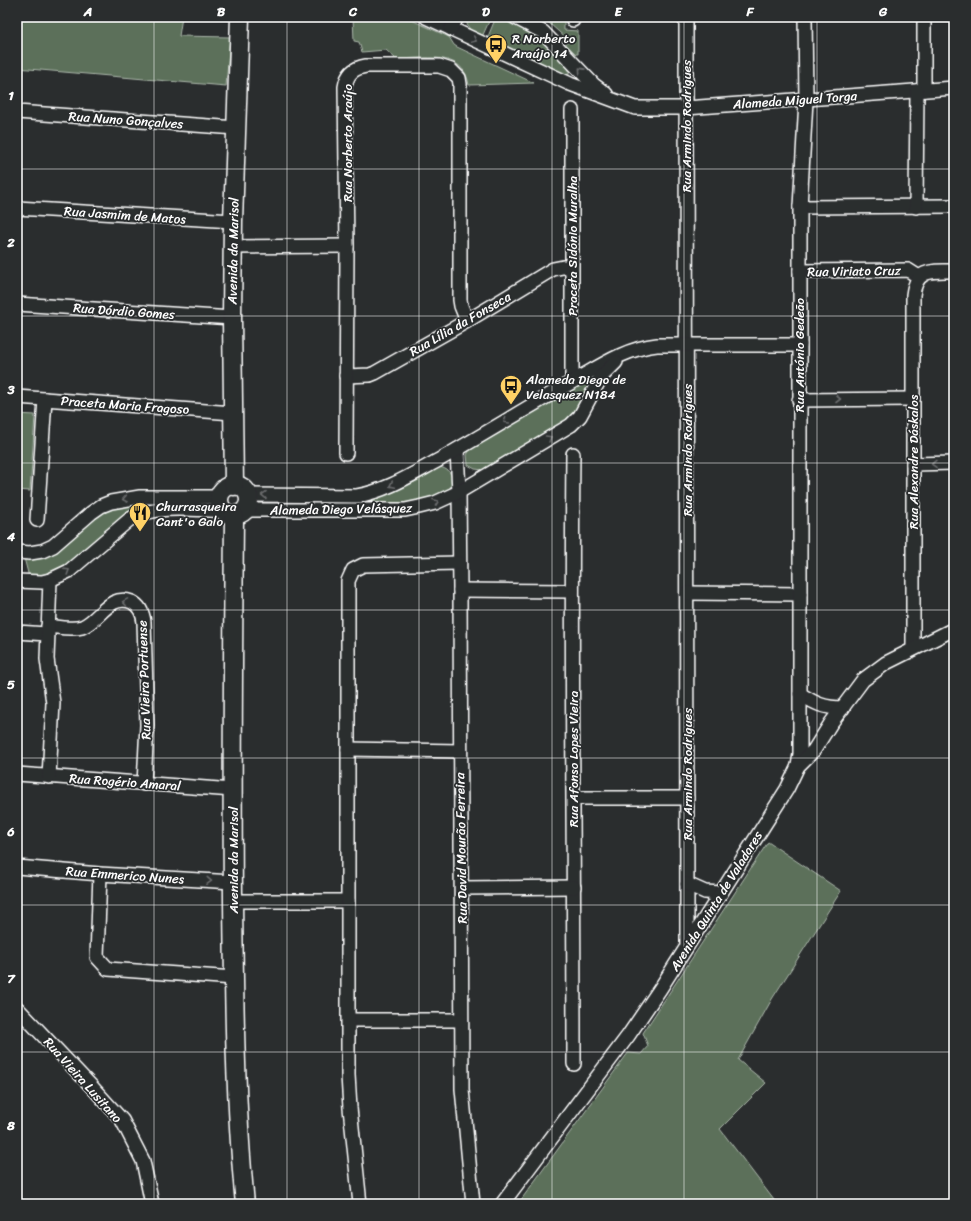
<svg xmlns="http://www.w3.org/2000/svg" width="971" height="1221" viewBox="0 0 971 1221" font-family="Sriracha,sans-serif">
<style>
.green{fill:#5b705a;stroke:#adb8ac}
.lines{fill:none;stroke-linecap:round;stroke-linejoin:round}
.street-casing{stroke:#fff;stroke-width:16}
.secondary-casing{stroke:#fff;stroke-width:21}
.street{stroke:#2a2d2e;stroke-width:13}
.secondary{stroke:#2a2d2e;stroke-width:18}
.oneway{stroke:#6a6c6d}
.grid{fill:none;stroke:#fff;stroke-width:1;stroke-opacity:0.55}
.labels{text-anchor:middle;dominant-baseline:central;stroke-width:3.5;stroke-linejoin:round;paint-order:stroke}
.poi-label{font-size:13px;fill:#fff;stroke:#2a2d2e;text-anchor:start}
.street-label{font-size:13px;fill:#fff;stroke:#2a2d2e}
.neatline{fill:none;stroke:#fff;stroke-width:1.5}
.grid-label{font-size:13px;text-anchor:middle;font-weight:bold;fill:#fff}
</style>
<rect width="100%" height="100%" fill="#2a2d2e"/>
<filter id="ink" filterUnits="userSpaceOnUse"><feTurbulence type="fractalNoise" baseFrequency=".025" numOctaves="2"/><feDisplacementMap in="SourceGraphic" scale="8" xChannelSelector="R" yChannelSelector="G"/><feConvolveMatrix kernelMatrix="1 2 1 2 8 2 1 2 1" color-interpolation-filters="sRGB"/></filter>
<g filter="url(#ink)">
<g class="green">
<path d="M17,17H182L179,36L230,37L226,86L17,68Z"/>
<path d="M353,17H405L449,37L454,45L457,47L534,83L469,85C464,49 422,59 396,59L386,50L362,52L359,42L354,41Z"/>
<path d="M467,17H491L482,37C473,32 465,29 467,17Z"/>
<path d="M496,17H501L537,34L569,65V78L487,39Z"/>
<path d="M542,17H564V30L578,31V54H576L566,44L567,39Z"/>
<path d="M596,374L582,403L571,418L483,470L475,469L468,465L467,455L471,447Z"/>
<path d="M17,414L35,415L30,491L17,490Z"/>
<path d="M440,467C446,469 451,471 452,479C454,494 430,501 417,503C405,506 381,504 367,504L366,500L389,493L433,469Z"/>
<path d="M123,503L198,504H155L141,508L64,567L47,575L29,577L24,558L96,515Z"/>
<path d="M768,842L841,891L772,999L738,1060L766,1083L720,1129L777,1204H518L628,1053L641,1054L648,1046L643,1033Z"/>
</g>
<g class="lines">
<g class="street-casing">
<g id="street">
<path d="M426,17L570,84L635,108H686L954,88"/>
<path d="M514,17L543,32L594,85L606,94"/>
<path d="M573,17V20"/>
<path d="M686,17L687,946"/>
<path d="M924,17V90"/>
<path d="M451,29L457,17"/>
<path d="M17,112L236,128"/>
<path d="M800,207L954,206"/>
<path d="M916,207L917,91"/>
<path d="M17,208L233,221"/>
<path d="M233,247L347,246"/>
<path d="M800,271L908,270L919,277"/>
<path d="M17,304L232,318"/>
<path d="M346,376L370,375L375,373L467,321L553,269L563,267H571"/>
<path d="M572,381V110"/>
<path d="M17,397L233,413"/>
<path d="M799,400L913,399"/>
<path d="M457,450L459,492L460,590L462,1089L473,1204"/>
<path d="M346,453L347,246L345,87C347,74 353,68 366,66H439L451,70L459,78L460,84V300L461,306L467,321"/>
<path d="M573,454C571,657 574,861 574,1064"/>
<path d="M913,464L954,463"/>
<path d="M247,495L357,496C386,491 411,475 437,461C485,434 531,405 579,378C603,364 628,348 657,345H800"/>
<path d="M244,510H405L419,507L435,503L459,492L571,425L580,416L601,377L616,362"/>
<path d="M37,520L45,399"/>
<path d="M17,552L30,553L42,551L53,546L91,513L101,506L111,502L140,497H219"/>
<path d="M17,581L42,582L50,580L69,571L130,519C157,504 194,510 224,511"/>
<path d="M460,590L572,591"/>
<path d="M687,593L800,594"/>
<path d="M48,626C58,627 72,630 82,627C100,620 109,593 132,602C140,606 143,614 144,622L147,725L144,784"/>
<path d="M17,632L47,634"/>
<path d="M913,649V295C916,268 933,271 954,271"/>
<path d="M800,694C816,704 824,708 843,708"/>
<path d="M348,749L460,751"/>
<path d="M798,766L800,754V207L806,100L805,17"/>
<path d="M17,774L233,790"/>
<path d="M49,777L53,703L47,659L50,580"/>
<path d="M574,798H687"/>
<path d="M17,867L100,874L233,882"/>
<path d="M100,874L97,957L108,969L234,978"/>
<path d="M687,884L705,892L721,893"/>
<path d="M462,888L574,887"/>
<path d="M233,901H348"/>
<path d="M17,1008L93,1088L122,1120L143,1161L152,1204"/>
<path d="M349,1020H461"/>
<path d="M360,1204L350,1108L348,1075V581L353,570L363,565L459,563"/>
<path d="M502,1204L628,1036L660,989L787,789L798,766L814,750L831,723L863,680L886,663L954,629"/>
</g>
</g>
<g class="secondary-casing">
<g id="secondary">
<circle cx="234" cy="500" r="15"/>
<path d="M234,486L232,318L233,221L240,17"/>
<path d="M234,515C233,643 232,771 233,899C234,1001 235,1103 245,1204"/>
</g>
</g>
<use href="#street" class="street"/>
<use href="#secondary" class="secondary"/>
</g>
<defs><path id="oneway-chevron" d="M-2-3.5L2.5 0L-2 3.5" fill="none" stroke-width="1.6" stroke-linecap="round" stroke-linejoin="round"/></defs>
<g class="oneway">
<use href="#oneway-chevron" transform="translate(474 40) rotate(25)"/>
<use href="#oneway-chevron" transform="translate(581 70) rotate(-132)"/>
<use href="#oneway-chevron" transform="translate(838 399)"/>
<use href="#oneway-chevron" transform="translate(506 421) rotate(149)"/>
<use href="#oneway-chevron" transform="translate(549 438) rotate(-31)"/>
<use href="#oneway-chevron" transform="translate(934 464) rotate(179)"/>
<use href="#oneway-chevron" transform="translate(392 485) rotate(154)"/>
<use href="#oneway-chevron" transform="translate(264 495) rotate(-179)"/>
<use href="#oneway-chevron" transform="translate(125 499) rotate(170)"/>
<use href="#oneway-chevron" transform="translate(436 502) rotate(-21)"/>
<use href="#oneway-chevron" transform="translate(67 571) rotate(-32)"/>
<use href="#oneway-chevron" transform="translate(125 602) rotate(-171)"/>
<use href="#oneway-chevron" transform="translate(209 881) rotate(3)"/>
</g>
</g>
<path class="grid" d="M154,17V1204M287,17V1204M419,17V1204M552,17V1204M684,17V1204M817,17V1204M17,169H954M17,316H954M17,463H954M17,610H954M17,758H954M17,905H954M17,1052H954"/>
<defs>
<g id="bus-pin" transform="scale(1.15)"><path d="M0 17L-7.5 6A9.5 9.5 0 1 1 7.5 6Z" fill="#ffd166" stroke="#2a2d2e"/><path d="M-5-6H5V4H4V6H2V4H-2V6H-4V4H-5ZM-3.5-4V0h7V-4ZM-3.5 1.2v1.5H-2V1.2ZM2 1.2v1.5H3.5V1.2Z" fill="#111"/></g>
<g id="restaurant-pin" transform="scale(1.15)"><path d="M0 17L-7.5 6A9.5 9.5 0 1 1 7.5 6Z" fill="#ffd166" stroke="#2a2d2e"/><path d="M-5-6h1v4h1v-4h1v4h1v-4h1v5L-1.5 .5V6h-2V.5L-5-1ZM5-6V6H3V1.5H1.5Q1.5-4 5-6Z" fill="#111"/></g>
</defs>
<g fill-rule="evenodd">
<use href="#bus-pin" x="496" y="45"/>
<use href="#bus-pin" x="511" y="386"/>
<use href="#restaurant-pin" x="140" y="513"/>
</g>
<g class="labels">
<g class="poi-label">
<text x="512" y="38">R Norberto<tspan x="512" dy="15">Araújo 14</tspan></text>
<text x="526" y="379">Alameda Diego de<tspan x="526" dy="15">Velasquez N184</tspan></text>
<text x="156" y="506">Churrasqueira<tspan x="156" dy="15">Cant'o Galo</tspan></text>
</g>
<g class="street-label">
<text transform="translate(795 100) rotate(-4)">Alameda Miguel Torga</text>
<text transform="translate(126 120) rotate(4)">Rua Nuno Gonçalves</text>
<text transform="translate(686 126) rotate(-90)">Rua Armindo Rodrigues</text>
<text transform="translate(347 143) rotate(-90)">Rua Norberto Araújo</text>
<text transform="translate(125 215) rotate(4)">Rua Jasmim de Matos</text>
<text transform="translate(572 246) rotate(-90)">Praceta Sidónio Muralha</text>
<text transform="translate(233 251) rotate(-89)">Avenida da Marisol</text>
<text transform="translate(854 271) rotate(-1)">Rua Viriato Cruz</text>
<text transform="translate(124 311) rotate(4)">Rua Dórdio Gomes</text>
<text transform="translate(460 324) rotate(-30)">Rua Lília da Fonseca</text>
<text transform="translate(799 355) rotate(-90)">Rua António Gedeão</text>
<text transform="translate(125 405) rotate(4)">Praceta Maria Fragoso</text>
<text transform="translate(687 450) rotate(-90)">Rua Armindo Rodrigues</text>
<text transform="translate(913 462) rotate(-90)">Rua Alexandre Dáskalos</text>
<text transform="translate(341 509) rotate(-1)">Alameda Diego Velásquez</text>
<text transform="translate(144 680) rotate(-92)">Rua Vieira Portuense</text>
<text transform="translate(573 759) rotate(-90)">Rua Afonso Lopes Vieira</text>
<text transform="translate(687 774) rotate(-90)">Rua Armindo Rodrigues</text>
<text transform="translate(125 782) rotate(4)">Rua Rogério Amaral</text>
<text transform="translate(461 848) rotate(-91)">Rua David Mourão Ferreira</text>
<text transform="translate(233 860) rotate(-90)">Avenida da Marisol</text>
<text transform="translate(125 875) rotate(4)">Rua Emmerico Nunes</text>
<text transform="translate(716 901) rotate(-58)">Avenida Quinta de Valadares</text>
<text transform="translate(83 1080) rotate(48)">Rua Vieira Lusitano</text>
</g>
</g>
<rect width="971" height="1221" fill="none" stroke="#2a2d2e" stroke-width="44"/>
<rect x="22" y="22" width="927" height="1177" class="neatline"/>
<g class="grid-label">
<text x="88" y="16">A</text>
<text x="221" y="16">B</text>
<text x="353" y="16">C</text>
<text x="486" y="16">D</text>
<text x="618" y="16">E</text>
<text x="750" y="16">F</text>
<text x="883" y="16">G</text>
<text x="11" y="100">1</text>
<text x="11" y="247">2</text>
<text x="11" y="394">3</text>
<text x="11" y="541">4</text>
<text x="11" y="689">5</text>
<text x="11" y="836">6</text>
<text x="11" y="983">7</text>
<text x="11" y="1130">8</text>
</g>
</svg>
